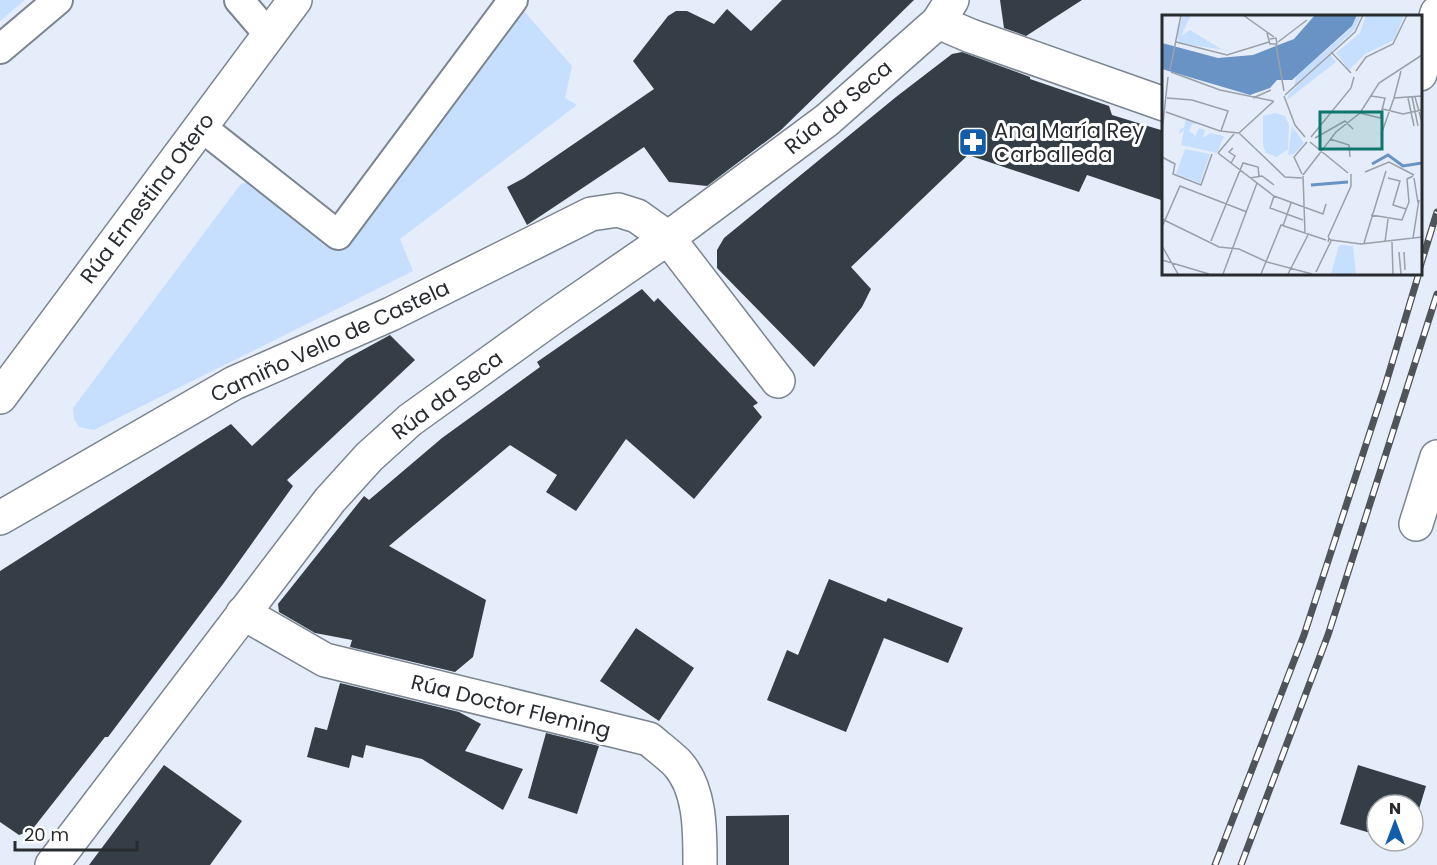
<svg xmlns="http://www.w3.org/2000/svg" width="1437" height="865" viewBox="0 0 1437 865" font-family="Poppins,sans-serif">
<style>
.green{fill:#c6dfff}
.building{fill:#353d47}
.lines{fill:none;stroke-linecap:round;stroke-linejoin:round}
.pedestrian-casing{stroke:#7b848f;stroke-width:32}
.minor-casing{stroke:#7b848f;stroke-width:36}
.tertiary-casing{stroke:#7b848f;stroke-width:36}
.pedestrian{stroke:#fff;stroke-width:28}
.minor{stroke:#fff;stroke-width:33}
.tertiary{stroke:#fff;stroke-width:33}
.rail-casing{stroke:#4f545a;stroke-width:7}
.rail{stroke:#fff;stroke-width:4.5;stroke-dasharray:14;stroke-linecap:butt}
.labels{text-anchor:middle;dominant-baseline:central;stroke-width:6;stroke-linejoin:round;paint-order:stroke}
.street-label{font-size:21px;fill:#282c30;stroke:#fff}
.poi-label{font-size:21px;fill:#282c30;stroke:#fff;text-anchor:start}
.inset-river{fill:none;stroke:#6992c5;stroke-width:3}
.inset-road{fill:none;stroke:#99a0a9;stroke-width:1.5}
.view{fill:#0f766e;fill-opacity:0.15;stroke:#0f766e;stroke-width:3}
.inset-edge{fill:none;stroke:#282c30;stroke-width:3}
</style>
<rect width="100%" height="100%" fill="#e4edf9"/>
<g class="green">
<path d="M0,0H25L0,21Z"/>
<path d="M522,9L572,66L565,98L577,105L400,239L413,271L94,430L79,427L74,419L73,408L240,185L249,181L341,250Z"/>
</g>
<g class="building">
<path d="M782,0H914L781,130L707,186L669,182L644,147L527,225L507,187L524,178L654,89L633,61L668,16L676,11H687L714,24L727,9L751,31Z"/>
<path d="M1000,0H1082L1026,36L1004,28Z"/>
<path d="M962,52L1030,77V79L1109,106L1112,115L1164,131V201L1087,175L1079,192L968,155L851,267L871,289L862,307L814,367L717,268V250L724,238L896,97L952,54Z"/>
<path d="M642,289L654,302L658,298L758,403L753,406L762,417L694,499L626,439L576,511L546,492L557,475L510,445L389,546L486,600L473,657L455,672L350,647L352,640L315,633L279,612L278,604L364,496L369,500L442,438L540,367L537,362Z"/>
<path d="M390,335L415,360L287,480L293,486L223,584L108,737H105L31,831L19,835L0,822V571L231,424L252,446L346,359Z"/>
<path d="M829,579L886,602L888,598L963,628L948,663L884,638L846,732L767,700L787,650L798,655Z"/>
<path d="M636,628L694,668L659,721L600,681Z"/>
<path d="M340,683L459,712L481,724L465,751L523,769L503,810L422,759L366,745L363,758L352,755L349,768L307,757L315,727L327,730Z"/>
<path d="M546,733L599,746L577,814L528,798Z"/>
<path d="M164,765L242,821L210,865H89Z"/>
<path d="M1358,765L1426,786L1413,829V805H1377V835L1340,824Z"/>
<path d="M789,815V865H726V816Z"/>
</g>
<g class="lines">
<g class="pedestrian-casing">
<g id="pedestrian">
<path d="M239,0L269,35"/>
<path d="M0,49L58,0"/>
<path d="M200,126L338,235L513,0"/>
</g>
</g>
<g class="minor-casing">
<g id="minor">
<path d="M938,22L971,36L1164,104"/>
<path d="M1420,74L1437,13"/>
<path d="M0,518L234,383L391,314L591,214L618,210L637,216L668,238L778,381"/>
<path d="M1416,524L1437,457"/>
<path d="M243,613L325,660L649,739C658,747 668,754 677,763C701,789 700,832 700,865"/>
</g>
</g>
<g class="tertiary-casing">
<g id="tertiary">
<path d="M0,397L295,0"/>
<path d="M52,865L330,500L369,457L410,420L552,318L668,238L827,120L938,22L952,0"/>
</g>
</g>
<use href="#pedestrian" class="pedestrian"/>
<use href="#minor" class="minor"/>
<use href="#tertiary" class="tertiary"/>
<g class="rail-casing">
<g id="rail">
<path d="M1420,267L1437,212"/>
<path d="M1215,865L1304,635L1386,383L1419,273"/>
<path d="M1241,865L1328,635L1437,294"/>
</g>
</g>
<use href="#rail" class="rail"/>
</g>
<defs>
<g id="pharmacy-square" transform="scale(1.5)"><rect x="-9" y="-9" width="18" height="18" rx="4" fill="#115dac" stroke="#fff"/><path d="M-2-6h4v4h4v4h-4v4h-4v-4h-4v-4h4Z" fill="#fff"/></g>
</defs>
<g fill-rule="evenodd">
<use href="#pharmacy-square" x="973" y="142"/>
</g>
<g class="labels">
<g class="street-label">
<text transform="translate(838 107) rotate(-40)">Rúa da Seca</text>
<text transform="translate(147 198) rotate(-53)">Rúa Ernestina Otero</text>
<text transform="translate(330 341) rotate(-25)">Camiño Vello de Castela</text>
<text transform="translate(447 395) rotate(-37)">Rúa da Seca</text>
<text transform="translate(511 706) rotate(14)">Rúa Doctor Fleming</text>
</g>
<g class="poi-label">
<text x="994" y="130">Ana María Rey<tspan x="994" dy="24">Carballeda</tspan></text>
</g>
</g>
<g transform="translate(1162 15)">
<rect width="260" height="260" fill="#e4edf9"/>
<path d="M21,0H29L19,21L28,15L59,34L75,37L17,28L15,21ZM196,0H199L193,14L132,72L134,62L189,13ZM204,0H242L232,25L203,39L187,55L174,38L198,18ZM168,39L174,47L125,85L127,79ZM113,98L123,101L127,110L126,134L115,142L104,138L101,130V101ZM24,104L36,109H30L27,116L33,120L31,126L37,113L43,115L41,123L49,118L62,121L55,138L19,130L22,115L17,119L18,114L22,113ZM130,111L142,128L132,139L126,140ZM23,134L48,139L38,168L14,159ZM177,230L191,231L194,259H169Z" fill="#c6dfff"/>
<path d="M153,0H195L190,11L130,65H115L108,73L88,80L0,54V28L56,43L91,40L132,24Z" fill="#6992c5"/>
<path class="inset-river" d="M210,149L226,140L241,151L260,148M149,170L186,167"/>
<path class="inset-road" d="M81,0L112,22M105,18L108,29H115L114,23L108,24M14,27L65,40L107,27M116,27L145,5M114,30L122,76M169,37L189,58M8,55L19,0M194,56L204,42L231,29L245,0M9,57L58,75L111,86M123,80L193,17L201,0M122,81L133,110L143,122M250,82L256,111M253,82L260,107M5,83L30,85L66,96L59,116M91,83L109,75M232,83L239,56M246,83L252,111M221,94L241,99L260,95M4,97L58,116L77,118M198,98L218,103L223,83L209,81M0,117L6,62M77,118L123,162L140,163M77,118L112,86M219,120L232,83L260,81M149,122L189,73L192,62M153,123L183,106L191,114M168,124L187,130L188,142M148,127L186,158M56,138L112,181L161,199L164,189M56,138L72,119M0,142L13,149L11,159L39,170L50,139M69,148L73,141L67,137L71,133M203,157L227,147L252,160M140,159L132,142L145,127M141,160L174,117L198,98L217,68L260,40M141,161L143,218M88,163L100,161L112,170M226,163L238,166L231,190L244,194M252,163L256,188M112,181L108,193L141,205M209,200L240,205L247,187L245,164L251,161M0,204L57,232L77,234L105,247L150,259M121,211L129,188M0,212L18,171L85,197M166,222L189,171V159M251,223L257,185M169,225L199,229L260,222M49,226L81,148L96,152L97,161M223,227L226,204M230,227L231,259M202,228L224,156M0,231L16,259M237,237L239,259M242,237L243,255M0,245L47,259M154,257L169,226L167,223L166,227M61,259L95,168M99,259L119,210L164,225M126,259L146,220"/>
<path class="view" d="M158,97H220V134H158Z"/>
<rect width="260" height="260" class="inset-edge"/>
</g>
<g transform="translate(1395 823)"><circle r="28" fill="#ffffff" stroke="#a9abac" stroke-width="1.5"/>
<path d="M0-4.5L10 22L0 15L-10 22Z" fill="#115dac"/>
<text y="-9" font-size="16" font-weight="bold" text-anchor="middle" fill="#282c30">N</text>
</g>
<path d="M15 841v9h122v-9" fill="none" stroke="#282c30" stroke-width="3"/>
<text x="24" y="841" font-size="18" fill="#282c30" stroke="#ffffff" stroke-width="4.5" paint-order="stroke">20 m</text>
</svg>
